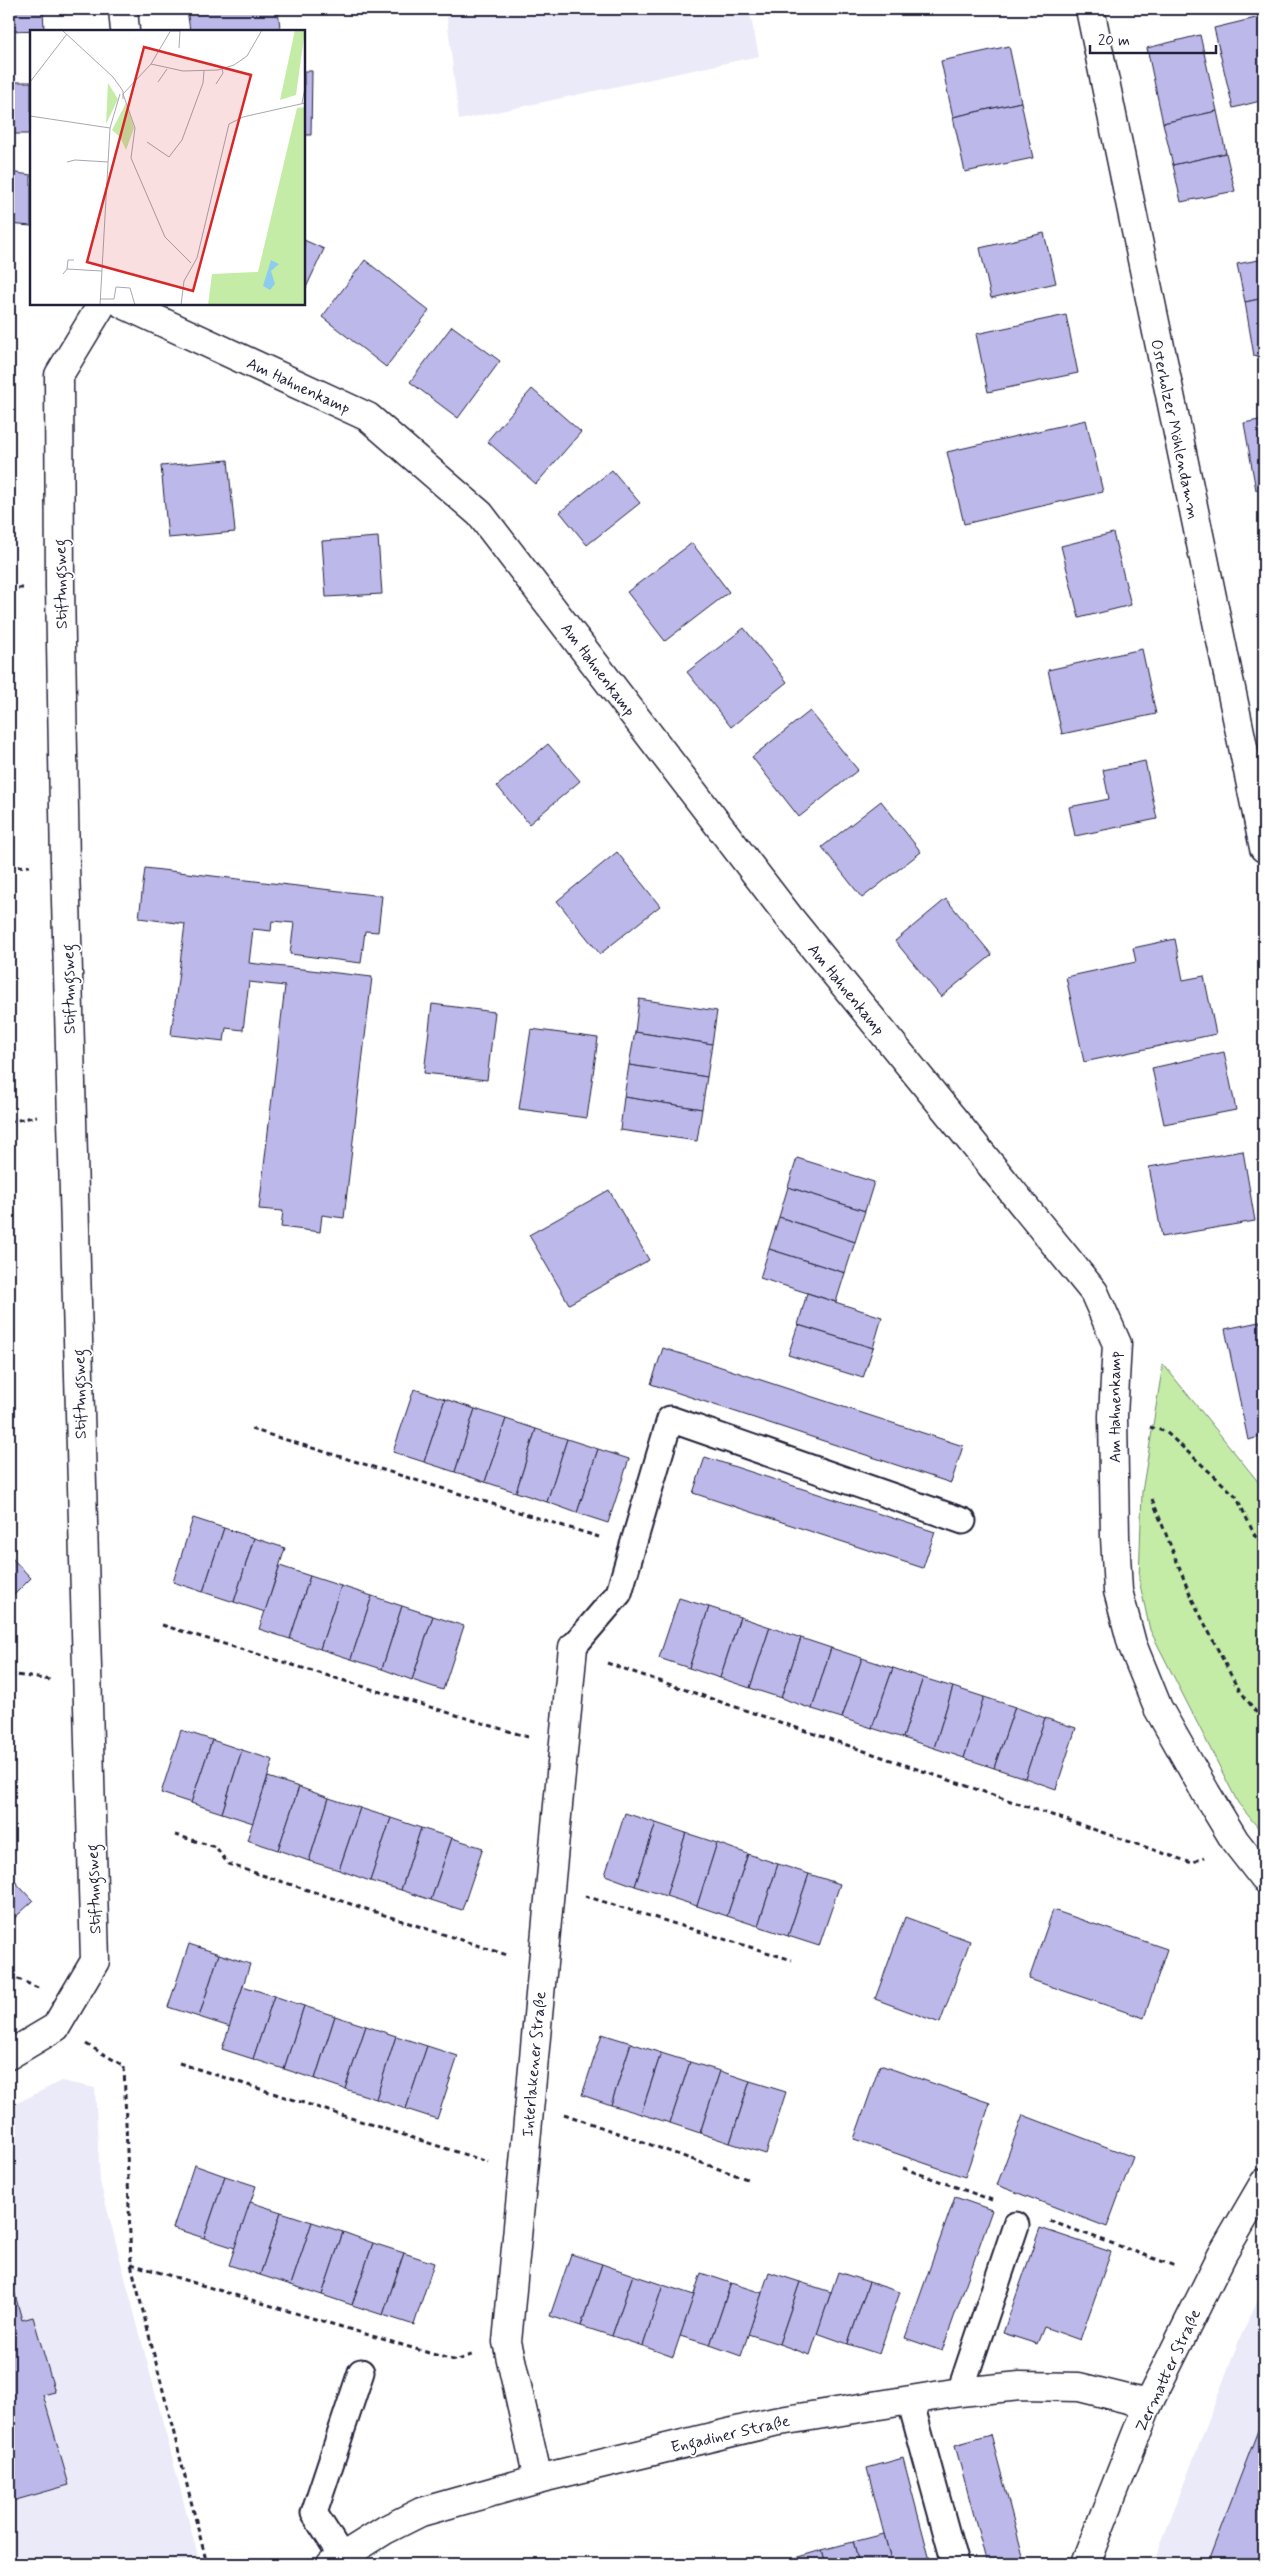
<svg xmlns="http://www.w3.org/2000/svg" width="1273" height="2573" font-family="Mynerve,sans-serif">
  <rect width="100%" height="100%" fill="#fff"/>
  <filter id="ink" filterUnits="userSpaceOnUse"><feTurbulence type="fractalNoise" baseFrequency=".02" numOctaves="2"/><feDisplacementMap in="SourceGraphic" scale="10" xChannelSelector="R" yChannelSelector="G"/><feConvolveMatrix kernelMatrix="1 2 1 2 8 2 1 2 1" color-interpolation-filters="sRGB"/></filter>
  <g filter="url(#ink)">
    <g fill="#ebeaf8">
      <path d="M446,9H749L759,56L459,120Z"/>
      <path d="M61,2081L95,2088L100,2182L200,2564H9V2107Z"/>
      <path d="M1264,2287V2564H1153L1240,2338Z"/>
    </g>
    <path fill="#c4eca7" stroke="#738771" d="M1163,1364L1264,1489V1835L1238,1803L1150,1630L1139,1580L1142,1492Z"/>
    <g fill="#bcb8e9" stroke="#22223b">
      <path d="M9,9H43L44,30L9,31Z"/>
      <path d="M187,9H278L280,28L250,31H190Z"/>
      <path d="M1264,16V100L1233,108L1214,28Z"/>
      <path d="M1200,35L1217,111L1163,123L1147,48Z"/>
      <path d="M1009,46L1021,102L953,117L941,61Z"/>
      <path d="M304,71H312L311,135H304Z"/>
      <rect x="9" y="82" width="22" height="52"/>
      <path d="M1021,102L1033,158L965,172L953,117Z"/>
      <path d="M1217,111L1226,153L1173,165L1163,123Z"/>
      <path d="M1226,153L1235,191L1181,202L1173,165Z"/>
      <path d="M9,172L31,175V226L9,224Z"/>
      <path d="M1044,233L1056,283L991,298L980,248Z"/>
      <path d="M304,240L324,249L304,292Z"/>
      <path d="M1264,259V298L1245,302L1237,264Z"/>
      <path d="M365,260L429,311L386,367L322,317Z"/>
      <path d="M1264,298V354L1254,356L1245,302Z"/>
      <path d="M1066,315L1078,373L988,392L976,334Z"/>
      <path d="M452,326L500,361L458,418L410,382Z"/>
      <path d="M532,389L581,432L536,484L487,441Z"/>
      <path d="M1264,419V489L1256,490L1244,423Z"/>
      <path d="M1086,420L1103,492L964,524L947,452Z"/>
      <path d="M228,460L235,532L168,538L161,466Z"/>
      <path d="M612,470L640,503L587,545L560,512Z"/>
      <path d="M1113,533L1131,605L1079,618L1061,546Z"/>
      <path d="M378,537L382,594L326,597L322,541Z"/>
      <path d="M692,543L729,592L665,641L627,592Z"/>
      <path d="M744,628L787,682L731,727L687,672Z"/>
      <path d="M1142,649L1156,714L1062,734L1048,670Z"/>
      <path d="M810,711L858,770L799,817L752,757Z"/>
      <path d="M548,744L580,781L529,824L497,786Z"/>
      <path d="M1145,761L1157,819L1075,836L1069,807L1109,799L1103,770Z"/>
      <path d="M881,801L921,852L862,898L822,847Z"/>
      <path d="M617,852L660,906L600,954L557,901Z"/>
      <path d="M145,868L382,896L378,932L365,931L361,963L290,954L294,923L272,921L271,931L253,929L249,963L372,977L344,1218L322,1215L320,1232L281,1227L283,1211L259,1209L285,986L249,982L243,1030L226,1028L224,1041L171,1035L185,924L139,918Z"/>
      <path d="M946,899L992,955L941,997L895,941Z"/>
      <path d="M1175,939L1183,980L1204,976L1216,1034L1084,1062L1066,977L1136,962L1133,948Z"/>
      <path d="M639,999L717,1011L712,1044L635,1032Z"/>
      <path d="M432,1004L495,1012L487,1080L424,1073Z"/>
      <path d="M531,1029L598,1038L587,1118L519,1109Z"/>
      <path d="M635,1032L712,1044L707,1077L629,1065Z"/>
      <path d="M1224,1052L1236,1110L1164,1124L1152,1068Z"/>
      <path d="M629,1065L707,1077L702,1109L624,1097Z"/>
      <path d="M624,1097L702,1109L697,1141L620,1130Z"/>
      <path d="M1243,1151L1255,1221L1162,1237L1149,1167Z"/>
      <path d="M797,1158L874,1182L865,1211L788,1187Z"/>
      <path d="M788,1187L865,1211L855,1242L779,1217Z"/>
      <path d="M609,1190L649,1260L569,1304L529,1235Z"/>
      <path d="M779,1217L855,1242L845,1273L769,1249Z"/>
      <path d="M769,1249L845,1273L836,1302L760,1278Z"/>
      <path d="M807,1293L882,1317L873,1348L798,1325Z"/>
      <path d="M1264,1321V1436L1248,1440L1225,1329Z"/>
      <path d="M798,1325L873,1348L863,1378L788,1355Z"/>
      <path d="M663,1348L963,1446L951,1483L651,1384Z"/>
      <path d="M414,1389L445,1399L424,1462L393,1452Z"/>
      <path d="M445,1399L475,1409L455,1472L424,1462Z"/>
      <path d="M475,1409L506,1419L485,1482L455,1472Z"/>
      <path d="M506,1419L536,1429L516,1492L485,1482Z"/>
      <path d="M536,1429L567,1439L547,1502L516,1492Z"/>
      <path d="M567,1439L598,1449L577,1513L547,1502Z"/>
      <path d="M598,1449L629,1459L608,1523L577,1513Z"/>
      <path d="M705,1457L935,1532L923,1568L693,1493Z"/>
      <path d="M193,1518L224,1528L203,1592L173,1582Z"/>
      <path d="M224,1528L254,1538L234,1602L203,1592Z"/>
      <path d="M254,1538L285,1548L265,1612L234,1602Z"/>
      <path d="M9,1555L31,1578L9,1600Z"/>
      <path d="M280,1566L310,1576L290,1639L259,1629Z"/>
      <path d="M310,1576L341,1586L320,1649L290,1639Z"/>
      <path d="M341,1586L372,1596L351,1659L320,1649Z"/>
      <path d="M372,1596L402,1606L382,1669L351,1659Z"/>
      <path d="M679,1598L709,1607L689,1668L659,1658Z"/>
      <path d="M402,1606L433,1616L412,1680L382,1669Z"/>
      <path d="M709,1607L740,1617L720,1678L689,1668Z"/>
      <path d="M433,1616L464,1626L443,1690L412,1680Z"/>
      <path d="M740,1617L770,1627L750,1688L720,1678Z"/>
      <path d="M770,1627L801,1638L781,1698L750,1688Z"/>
      <path d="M801,1638L831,1648L812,1709L781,1698Z"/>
      <path d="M831,1648L862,1658L842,1718L812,1709Z"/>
      <path d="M862,1658L893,1668L872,1728L842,1718Z"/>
      <path d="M893,1668L923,1678L903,1738L872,1728Z"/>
      <path d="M923,1678L953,1687L934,1748L903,1738Z"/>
      <path d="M953,1687L984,1697L964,1758L934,1748Z"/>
      <path d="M984,1697L1015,1707L994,1768L964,1758Z"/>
      <path d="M1015,1707L1045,1718L1025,1778L994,1768Z"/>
      <path d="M1045,1718L1076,1728L1056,1789L1025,1778Z"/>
      <path d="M181,1730L212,1740L191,1803L161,1793Z"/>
      <path d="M212,1740L242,1750L222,1813L191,1803Z"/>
      <path d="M242,1750L273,1760L253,1823L222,1813Z"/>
      <path d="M268,1777L299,1787L278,1850L247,1840Z"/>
      <path d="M299,1787L329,1798L309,1861L278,1850Z"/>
      <path d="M329,1798L360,1808L339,1870L309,1861Z"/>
      <path d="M360,1808L391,1818L370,1881L339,1870Z"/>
      <path d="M625,1813L656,1823L635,1886L605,1875Z"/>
      <path d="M391,1818L421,1828L401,1890L370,1881Z"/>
      <path d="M656,1823L686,1833L666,1896L635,1886Z"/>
      <path d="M421,1828L452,1838L431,1900L401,1890Z"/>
      <path d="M686,1833L717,1843L697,1906L666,1896Z"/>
      <path d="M452,1838L483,1848L462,1910L431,1900Z"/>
      <path d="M717,1843L748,1854L727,1916L697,1906Z"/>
      <path d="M748,1854L778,1864L758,1926L727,1916Z"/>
      <path d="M778,1864L809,1874L788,1936L758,1926Z"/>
      <path d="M809,1874L840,1884L819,1946L788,1936Z"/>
      <path d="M9,1875L33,1901L9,1923Z"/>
      <path d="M1053,1910L1167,1949L1144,2018L1029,1979Z"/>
      <path d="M905,1917L970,1941L940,2023L875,1999Z"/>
      <path d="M189,1944L219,1954L199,2017L168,2007Z"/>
      <path d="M219,1954L250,1964L230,2027L199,2017Z"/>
      <path d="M243,1986L274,1996L253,2059L222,2049Z"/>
      <path d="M274,1996L304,2006L284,2069L253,2059Z"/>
      <path d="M304,2006L335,2016L315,2079L284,2069Z"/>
      <path d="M335,2016L366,2026L345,2089L315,2079Z"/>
      <path d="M366,2026L396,2036L376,2099L345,2089Z"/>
      <path d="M602,2034L631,2043L611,2105L582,2095Z"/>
      <path d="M396,2036L427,2046L406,2109L376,2099Z"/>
      <path d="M631,2043L661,2053L641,2114L611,2105Z"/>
      <path d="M427,2046L458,2056L437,2119L406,2109Z"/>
      <path d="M661,2053L690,2062L670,2123L641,2114Z"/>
      <path d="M690,2062L720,2071L700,2133L670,2123Z"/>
      <path d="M880,2065L990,2103L965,2177L854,2139Z"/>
      <path d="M720,2071L750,2081L730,2143L700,2133Z"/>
      <path d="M750,2081L786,2092L766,2154L730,2143Z"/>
      <path d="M1023,2115L1133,2157L1107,2227L997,2185Z"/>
      <path d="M194,2165L225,2176L204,2238L173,2228Z"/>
      <path d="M225,2176L256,2186L235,2248L204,2238Z"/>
      <path d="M955,2197L992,2210L942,2351L905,2338Z"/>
      <path d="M250,2202L281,2212L260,2275L229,2265Z"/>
      <path d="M281,2212L312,2222L291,2285L260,2275Z"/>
      <path d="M312,2222L343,2232L322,2295L291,2285Z"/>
      <path d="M1040,2228L1111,2252L1080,2340L1044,2327L1037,2344L1003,2333Z"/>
      <path d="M343,2232L373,2243L352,2305L322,2295Z"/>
      <path d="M373,2243L404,2253L383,2315L352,2305Z"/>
      <path d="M404,2253L434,2263L414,2325L383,2315Z"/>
      <path d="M571,2254L602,2264L581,2326L550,2316Z"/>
      <path d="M602,2264L633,2275L612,2336L581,2326Z"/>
      <path d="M769,2272L800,2282L779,2344L748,2334Z"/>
      <path d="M838,2272L869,2282L848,2344L817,2333Z"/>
      <path d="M9,2273L22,2320L33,2317L55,2392L43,2395L69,2485L9,2502Z"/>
      <path d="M701,2273L731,2283L710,2345L680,2336Z"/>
      <path d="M633,2275L663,2285L643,2346L612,2336Z"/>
      <path d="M800,2282L831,2292L810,2355L779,2344Z"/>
      <path d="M869,2282L900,2292L879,2354L848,2344Z"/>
      <path d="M731,2283L762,2293L741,2356L710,2345Z"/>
      <path d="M663,2285L694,2295L673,2357L643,2346Z"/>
      <path d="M1264,2413V2564H1207L1257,2433Z"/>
      <path d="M991,2435L1024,2560L1008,2564H987L955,2445Z"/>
      <path d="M903,2458L931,2564H892L884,2534L867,2468Z"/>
      <path d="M884,2534L892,2564H859L853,2542Z"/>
      <path d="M853,2542L859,2564H826L822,2550Z"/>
      <path d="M822,2550L826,2564H793L791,2559Z"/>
    </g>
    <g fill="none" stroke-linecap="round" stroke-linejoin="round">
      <g stroke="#22223b" stroke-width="29">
        <g id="service">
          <path d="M573,1647L619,1593L670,1419L963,1521"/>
          <path d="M960,2392L1016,2225"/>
          <path d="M910,2400L955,2564"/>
          <path d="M342,2557L314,2513L361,2372"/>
        </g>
      </g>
      <g stroke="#22223b" stroke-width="31">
        <g id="minor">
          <path d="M123,9L125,31"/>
          <path d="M123,304L368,417L480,514L789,917L1094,1292L1117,1344L1113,1416L1115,1537L1118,1591L1132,1644L1158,1708L1206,1793L1235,1841L1264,1878"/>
          <path d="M9,2055L56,2027L95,1961L65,864L60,587L59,375L102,304"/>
          <path d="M538,2479L507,2342L573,1647"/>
          <path d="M331,2564L385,2530L421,2512L538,2479L774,2422L960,2392L1020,2386L1079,2387L1148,2404"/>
          <path d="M1085,2564L1148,2404L1222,2255L1264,2183"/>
        </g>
      </g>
      <g stroke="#22223b" stroke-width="31">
        <path id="secondary" d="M1090,9L1264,848"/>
      </g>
      <g stroke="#22223b" stroke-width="3" stroke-dasharray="5 4" stroke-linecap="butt">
        <path d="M9,588H24"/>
        <path d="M9,867L30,866"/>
        <path d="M9,1122L37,1116"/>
        <path d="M1150,1427L1166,1432L1236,1496L1255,1536L1264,1543"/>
        <path d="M251,1429L599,1537"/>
        <path d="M1152,1499L1191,1597L1236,1685L1264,1723"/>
        <path d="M162,1625L528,1737"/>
        <path d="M607,1663L1192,1863L1204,1857"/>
        <path d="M9,1674L52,1680"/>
        <path d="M175,1835L216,1847L228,1864L507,1955"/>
        <path d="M585,1896L792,1960"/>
        <path d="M9,1975L38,1988"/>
        <path d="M86,2044L124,2066L131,2264L207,2564"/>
        <path d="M179,2063L488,2162"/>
        <path d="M564,2114L747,2179"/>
        <path d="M903,2168L992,2200"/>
        <path d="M1050,2221L1175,2266"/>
        <path d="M131,2264L456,2361L474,2354"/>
      </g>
      <use href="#service" stroke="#fff" stroke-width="25"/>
      <use href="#minor" stroke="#fff" stroke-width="28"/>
      <use href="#secondary" stroke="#fff" stroke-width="28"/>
    </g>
  </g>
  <g text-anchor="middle" stroke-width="4" stroke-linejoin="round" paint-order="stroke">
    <g font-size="16" fill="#22223b" stroke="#fff">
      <text transform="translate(299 385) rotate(25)" y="6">Am Hahnenkamp</text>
      <text transform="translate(1176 429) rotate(78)" y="6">Osterholzer Möhlendamm</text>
      <text transform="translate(60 584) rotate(-91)" y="6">Stiftungsweg</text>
      <text transform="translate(599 669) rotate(53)" y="6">Am Hahnenkamp</text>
      <text transform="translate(68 989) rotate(-91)" y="6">Stiftungsweg</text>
      <text transform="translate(847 989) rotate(51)" y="6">Am Hahnenkamp</text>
      <text transform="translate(79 1394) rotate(-91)" y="6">Stiftungsweg</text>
      <text transform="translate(1114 1407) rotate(-90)" y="6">Am Hahnenkamp</text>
      <text transform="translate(93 1889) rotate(-92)" y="6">Stiftungsweg</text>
      <text transform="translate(533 2064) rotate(-85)" y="6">Interlakener Straße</text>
      <text transform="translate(1167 2370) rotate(-65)" y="6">Zermatter Straße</text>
      <text transform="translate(730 2433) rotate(-13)" y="6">Engadiner Straße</text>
    </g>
  </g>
  <g transform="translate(30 30)">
    <rect width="275" height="275" fill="#fff"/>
    <path d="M265,0H275L266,65L250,70ZM78,53L88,69L76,94ZM96,73L104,98L96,120L90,107L82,100ZM275,77V275H178L182,244L228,242L267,78Z" fill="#c4eca7"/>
    <path d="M241,230L249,234L241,241L245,254L240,260L233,256Z" fill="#8ccdee"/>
    <path fill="none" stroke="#a7a7b1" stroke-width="1" d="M32,0L83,47L93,61V69M141,0L121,34L93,64L105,98L101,128L135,207L161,233M141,1H150L149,18M121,34L153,41L188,40L204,35L217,26L232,0M0,52L37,4M128,52L137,39M186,54L193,43L192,39M272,73L275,58M0,86L80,98M117,112L139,127L152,110L173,53L174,41M37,132L45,130L78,132M37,239L38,230H44M33,244L37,239L72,241M70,269H84L86,257L100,258L105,275M70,275L80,98L90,64M151,275L154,251L167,228L199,94L213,87L275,73"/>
    <path fill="#d62828" fill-opacity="0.15" stroke="#d62828" stroke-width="2.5" d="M114,17L221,45L163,261L57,232Z"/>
    <rect width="275" height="275" fill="none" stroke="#22223b" stroke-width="2.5"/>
  </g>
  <rect width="1273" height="2573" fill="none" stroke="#fff" stroke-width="30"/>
  <rect x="15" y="15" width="1243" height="2543" fill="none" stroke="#22223b" stroke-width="2" filter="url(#ink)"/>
  <path d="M1090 45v8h126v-8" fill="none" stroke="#22223b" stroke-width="2.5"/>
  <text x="1098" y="45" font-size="15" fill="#22223b" stroke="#ffffff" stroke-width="4" paint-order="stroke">20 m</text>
</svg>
